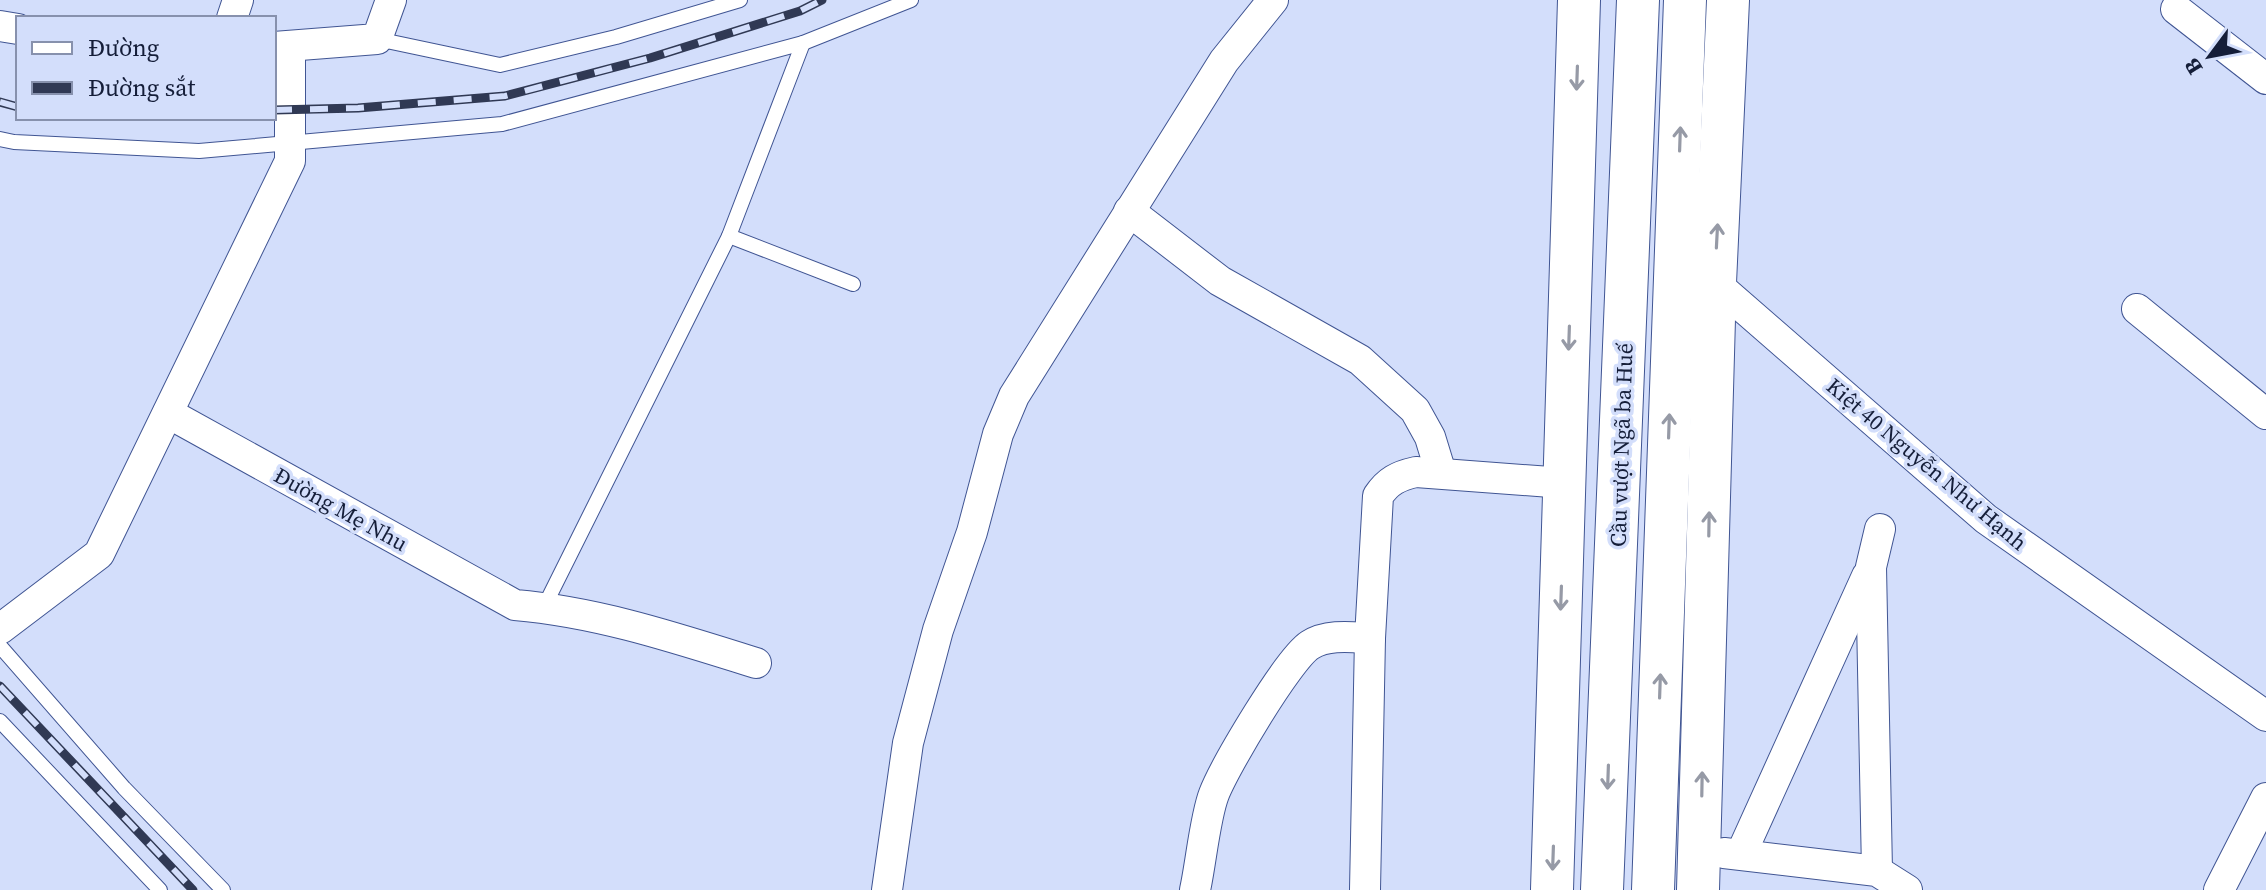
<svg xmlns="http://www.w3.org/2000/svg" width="2266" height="890" font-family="'Source Serif 4',serif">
  <rect width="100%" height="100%" fill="#d3defb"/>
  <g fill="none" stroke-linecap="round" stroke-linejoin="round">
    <g stroke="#405593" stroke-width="16">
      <g id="lane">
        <path d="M377,39L500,65L616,37L740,0"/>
        <path d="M0,139L14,142L199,151L502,124L803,43L911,0"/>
        <path d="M729,236L853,284"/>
        <path d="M544,607L729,236L803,43"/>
        <path d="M0,646L124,788L223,890"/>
        <path d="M0,721L160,890"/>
      </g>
    </g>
    <g stroke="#405593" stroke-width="32">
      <g id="street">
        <path d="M2176,9L2266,79"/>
        <path d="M232,18L238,0"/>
        <path d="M0,26L18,29"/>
        <path d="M274,47L377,39L391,0"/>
        <path d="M1129,211L1220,281L1360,360L1415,410L1430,437L1441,473"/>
        <path d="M1715,283L1986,519L2266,716"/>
        <path d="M2137,309L2266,414"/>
        <path d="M168,413L515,605C598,612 676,638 756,663"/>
        <path d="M0,629L99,554L290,161V46"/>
        <path d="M1724,853L1877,871L1907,890"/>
        <path d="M1741,854L1867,576"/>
        <path d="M1877,871L1871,567L1880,529"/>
        <path d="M887,890L908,743L938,630L972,532L998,434L1014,396L1224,61L1273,0"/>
        <path d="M1195,890C1201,863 1205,817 1214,794C1225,766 1288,659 1310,645C1327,634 1351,637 1370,638"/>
        <path d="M1365,890L1370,638L1378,496C1388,481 1398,476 1416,472L1564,483"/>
        <path d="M2219,890L2266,798"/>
      </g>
    </g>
    <g stroke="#405593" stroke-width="44">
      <g id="secondary">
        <path d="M1552,890L1579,0"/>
        <path d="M1602,890L1638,0"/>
        <path d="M1653,890L1685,0"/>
        <path d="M1698,890L1715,283L1728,0"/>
      </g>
    </g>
    <use href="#lane" stroke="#fff" stroke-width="14"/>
    <use href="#street" stroke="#fff" stroke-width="30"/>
    <use href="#secondary" stroke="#fff" stroke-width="42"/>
    <g stroke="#303954" stroke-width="9">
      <g id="rail">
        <path d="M0,102L18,107"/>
        <path d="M274,110L358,108L505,96L650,58L800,11L822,0"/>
        <path d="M0,686L193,890"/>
      </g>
    </g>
    <use href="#rail" stroke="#d3defb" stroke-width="6" stroke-dasharray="18" stroke-linecap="butt"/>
  </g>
  <defs><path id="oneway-shaft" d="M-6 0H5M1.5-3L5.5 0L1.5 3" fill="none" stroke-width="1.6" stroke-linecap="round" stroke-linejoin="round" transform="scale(2)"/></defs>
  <g stroke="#969aa6">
    <use href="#oneway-shaft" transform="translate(1577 78) rotate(92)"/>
    <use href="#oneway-shaft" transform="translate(1680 139) rotate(-88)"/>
    <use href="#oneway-shaft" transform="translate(1717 236) rotate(-87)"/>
    <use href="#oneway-shaft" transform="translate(1569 338) rotate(92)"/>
    <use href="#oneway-shaft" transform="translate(1669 426) rotate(-88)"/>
    <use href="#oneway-shaft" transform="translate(1709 524) rotate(-89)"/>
    <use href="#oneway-shaft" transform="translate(1561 598) rotate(92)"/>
    <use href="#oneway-shaft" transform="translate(1660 686) rotate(-88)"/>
    <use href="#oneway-shaft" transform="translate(1608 777) rotate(92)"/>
    <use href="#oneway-shaft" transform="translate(1702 784) rotate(-89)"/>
    <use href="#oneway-shaft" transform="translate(1553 858) rotate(92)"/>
  </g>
  <g text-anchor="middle" stroke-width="7" stroke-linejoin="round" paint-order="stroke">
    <g font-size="22" fill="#151e39" stroke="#d3defb">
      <text transform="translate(1621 445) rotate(-88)" y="8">Cầu vượt Ngã ba Huế</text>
      <text transform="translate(1927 464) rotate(40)" y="8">Kiệt 40 Nguyễn Như Hạnh</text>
      <text transform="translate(341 509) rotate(29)" y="8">Đường Mẹ Nhu</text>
    </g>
  </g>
  <rect x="16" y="16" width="260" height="104" fill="#d3defb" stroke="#8791ad" stroke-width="2"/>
  <rect x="32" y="42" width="40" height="12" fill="#ffffff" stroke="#8791ad" stroke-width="2"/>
  <text x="88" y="56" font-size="24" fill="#151e39">Đường</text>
  <rect x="32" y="82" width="40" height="12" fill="#303954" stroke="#8791ad" stroke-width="2"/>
  <text x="88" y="96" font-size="24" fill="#151e39">Đường sắt</text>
  <g transform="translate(2210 56) rotate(238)" stroke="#d3defb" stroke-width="6" paint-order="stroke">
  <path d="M0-6L14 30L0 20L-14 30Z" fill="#151e39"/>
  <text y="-12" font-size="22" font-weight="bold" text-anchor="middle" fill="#151e39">B</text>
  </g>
</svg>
